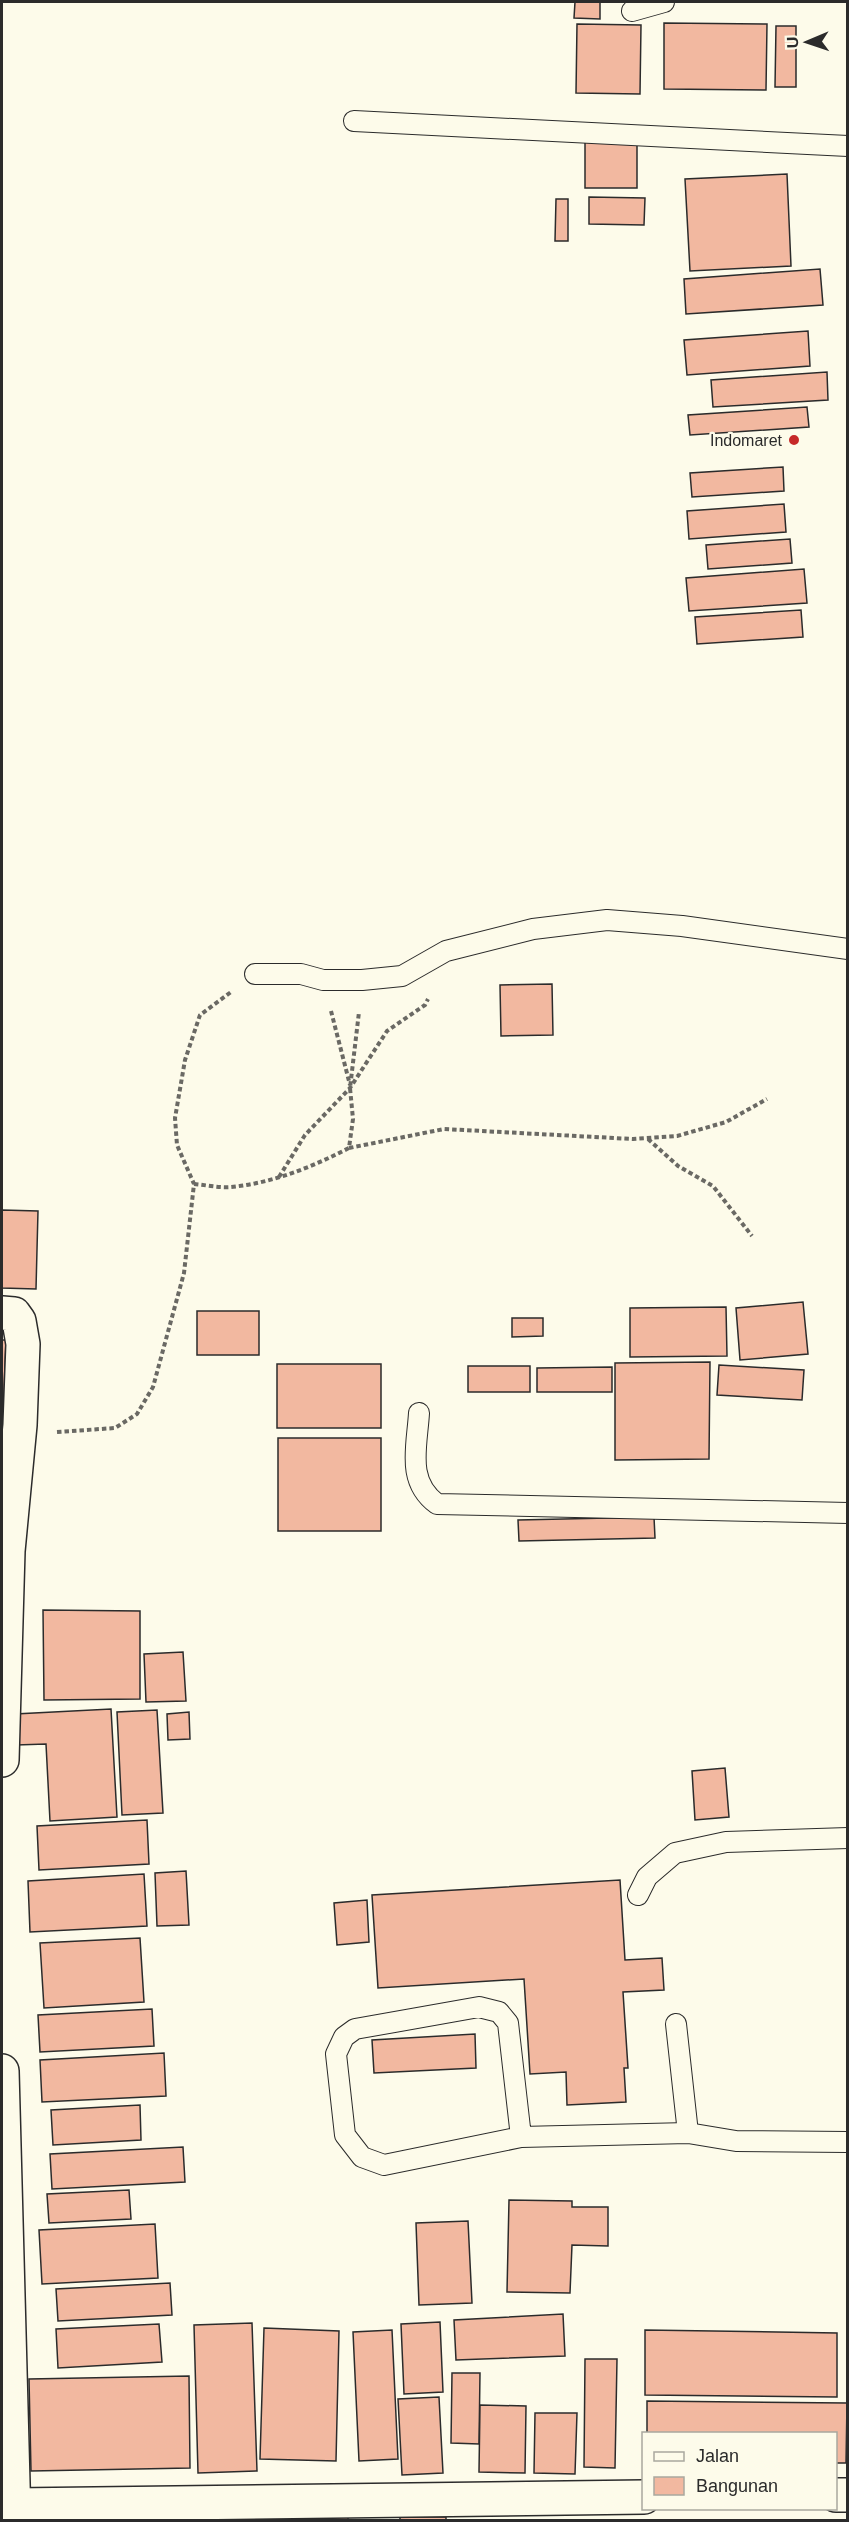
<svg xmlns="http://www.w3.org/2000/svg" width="849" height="2522" font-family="Helvetica,sans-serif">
  <rect width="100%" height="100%" fill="#fdfbea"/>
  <g fill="#f2b8a0" stroke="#2b2b2b" stroke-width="1.5">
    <path d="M575,2H600V19L574,18Z"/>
    <path d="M664,23L767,24L766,90L664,89Z"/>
    <path d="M577,24L641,25L640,94L576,93Z"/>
    <path d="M776,26H796V87H775Z"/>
    <path d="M585,142L637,143V188H585Z"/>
    <path d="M787,174L791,266L690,271L685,179Z"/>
    <path d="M589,197L645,198L644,225L589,224Z"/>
    <path d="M556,199H568V241H555Z"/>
    <path d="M820,269L823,305L686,314L684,279Z"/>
    <path d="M808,331L810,366L687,375L684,340Z"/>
    <path d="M827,372L828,400L713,407L711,380Z"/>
    <path d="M807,407L809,427L690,435L688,415Z"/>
    <path d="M783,467L784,491L692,497L690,473Z"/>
    <path d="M784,504L786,532L689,539L687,511Z"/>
    <path d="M790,539L792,563L708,569L706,545Z"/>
    <path d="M804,569L807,603L689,611L686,578Z"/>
    <path d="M801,610L803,637L697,644L695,617Z"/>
    <path d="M552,984L553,1035L501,1036L500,985Z"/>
    <path d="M2,1210L38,1211L36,1289L2,1288Z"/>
    <path d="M803,1302L808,1354L740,1360L736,1308Z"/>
    <path d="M726,1307L727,1356L630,1357V1308Z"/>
    <rect x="197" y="1311" width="62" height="44"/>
    <path d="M512,1318H543V1336L512,1337Z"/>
    <path d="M2,1340H6L2,1440Z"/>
    <path d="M710,1362L709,1459L615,1460V1363Z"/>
    <rect x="277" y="1364" width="104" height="64"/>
    <path d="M719,1365L804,1370L802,1400L717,1395Z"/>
    <rect x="468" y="1366" width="62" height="26"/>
    <path d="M612,1367V1392H537V1368Z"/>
    <rect x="278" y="1438" width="103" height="93"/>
    <path d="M654,1517L655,1538L519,1541L518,1520Z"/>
    <path d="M43,1610L140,1611V1699L44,1700Z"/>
    <path d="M183,1652L186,1701L146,1702L144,1654Z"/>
    <path d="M111,1709L117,1817L50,1821L46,1744L16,1745L15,1714Z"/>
    <path d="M157,1710L163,1813L122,1815L117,1712Z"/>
    <path d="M189,1712L190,1739L168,1740L167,1714Z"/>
    <path d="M725,1768L729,1817L695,1820L692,1771Z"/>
    <path d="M147,1820L149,1864L39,1870L37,1826Z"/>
    <path d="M186,1871L189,1925L157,1926L155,1873Z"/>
    <path d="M144,1874L147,1926L30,1932L28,1881Z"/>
    <path d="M620,1880L625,1960L662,1958L664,1990L623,1992L628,2068H624L626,2102L567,2105L566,2072L530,2074L524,1979L378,1988L372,1895Z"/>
    <path d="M367,1900L369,1942L337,1945L334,1903Z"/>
    <path d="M140,1938L144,2002L44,2008L40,1943Z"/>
    <path d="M152,2009L154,2046L40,2052L38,2015Z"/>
    <path d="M475,2034L476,2068L374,2073L372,2040Z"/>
    <path d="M164,2053L166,2096L42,2102L40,2060Z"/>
    <path d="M140,2105L141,2140L53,2145L51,2110Z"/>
    <path d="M183,2147L185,2182L52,2189L50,2154Z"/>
    <path d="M129,2190L131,2219L49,2223L47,2194Z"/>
    <path d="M509,2200L572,2201V2207H608V2246L572,2245L570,2293L507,2292Z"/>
    <path d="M468,2221L472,2303L419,2305L416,2223Z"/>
    <path d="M155,2224L158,2278L42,2284L39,2230Z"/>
    <path d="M170,2283L172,2315L58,2321L56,2289Z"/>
    <path d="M563,2314L565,2356L456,2360L454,2320Z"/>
    <path d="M440,2322L443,2392L404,2394L401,2324Z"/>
    <path d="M252,2323L257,2471L198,2473L194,2325Z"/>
    <path d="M159,2324L162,2362L58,2368L56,2329Z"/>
    <path d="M264,2328L339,2331L336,2461L260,2459Z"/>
    <path d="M392,2330L398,2459L359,2461L353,2332Z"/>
    <path d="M645,2330L837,2333V2397L645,2395Z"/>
    <path d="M585,2359H617L615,2468L584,2467Z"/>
    <path d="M452,2373H480L479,2444L451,2443Z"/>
    <path d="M189,2376L190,2468L31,2471L29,2379Z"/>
    <path d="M439,2397L443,2473L402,2475L398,2399Z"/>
    <path d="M647,2401L847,2403L846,2463H836V2434H647Z"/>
    <path d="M480,2405L526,2406L525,2473L479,2472Z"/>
    <path d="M535,2413H577L575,2474L534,2473Z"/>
    <path d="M348,2512V2520H180V2516Z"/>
    <rect x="400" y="2517" width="46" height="3"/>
  </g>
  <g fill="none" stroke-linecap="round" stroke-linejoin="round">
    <g stroke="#2b2b2b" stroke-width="22">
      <g id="service">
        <path d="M632,11L664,2"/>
        <path d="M354,121L848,146"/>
        <path d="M255,974H301L323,980H362L402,976L446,951L533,929L607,920L682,926L848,949"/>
        <path d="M419,1413C417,1447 406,1481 437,1504L848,1513"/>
        <path d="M638,1895L647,1877L675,1853L726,1842L848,1838"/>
        <path d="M676,2024L688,2133"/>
        <path d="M521,2137L508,2023L499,2012L479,2007L355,2029L344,2037L336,2054L345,2135L362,2157L384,2165L521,2137L688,2133L736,2141L848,2142"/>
      </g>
    </g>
    <g stroke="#2b2b2b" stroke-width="36">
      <g id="minor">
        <path d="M2,1313L14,1314L19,1321L23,1344L20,1425L8,1551L2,1760"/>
        <path d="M2,2071L14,2520"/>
        <path d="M836,2495H848"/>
        <path d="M14,2505L644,2497"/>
      </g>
    </g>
    <g stroke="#6a6964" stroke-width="4" stroke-dasharray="4.5 3" stroke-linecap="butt">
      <path d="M331,1011L350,1085"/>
      <path d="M648,1139L678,1166L713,1186L752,1236"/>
      <path d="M349,1148L444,1129L633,1139L677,1136L726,1122L767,1099"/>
      <path d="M279,1177L305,1135L350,1088L387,1031L425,1005L428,999"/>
      <path d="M194,1184C206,1185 219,1188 231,1187C273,1183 312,1167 349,1148L353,1119L350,1088L359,1012"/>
      <path d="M57,1432L115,1428L137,1414L153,1387L184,1273L194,1184L177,1145L175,1118L185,1060L200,1015L231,992"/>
    </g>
    <use href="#service" stroke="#fdfbea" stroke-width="20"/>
    <use href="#minor" stroke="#fdfbea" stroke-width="33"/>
  </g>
  <circle fill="#c62828" stroke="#fdfbea" stroke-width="2" cx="794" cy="440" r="6"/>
  <g text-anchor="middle" stroke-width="4.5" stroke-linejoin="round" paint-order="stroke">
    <g font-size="16" fill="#2b2b2b" stroke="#fdfbea" text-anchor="end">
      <text x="782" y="446">Indomaret</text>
    </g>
  </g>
  <rect width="849" height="2522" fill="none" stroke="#2b2b2b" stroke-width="6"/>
  <rect x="642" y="2432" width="195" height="78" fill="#fdfbea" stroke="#a9a89e" stroke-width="1.5"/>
  <rect x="654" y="2452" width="30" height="9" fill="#fdfbea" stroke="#a9a89e" stroke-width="1.5"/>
  <text x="696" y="2462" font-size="18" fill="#2b2b2b">Jalan</text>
  <rect x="654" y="2477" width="30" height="18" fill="#f2b8a0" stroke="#a9a89e" stroke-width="1.5"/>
  <text x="696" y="2492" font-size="18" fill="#2b2b2b">Bangunan</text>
  <g transform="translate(807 42) rotate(268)" stroke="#fdfbea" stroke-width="4.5" paint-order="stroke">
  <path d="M0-4.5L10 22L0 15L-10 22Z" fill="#2b2b2b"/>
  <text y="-9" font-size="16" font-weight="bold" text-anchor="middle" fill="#2b2b2b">U</text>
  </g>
</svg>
